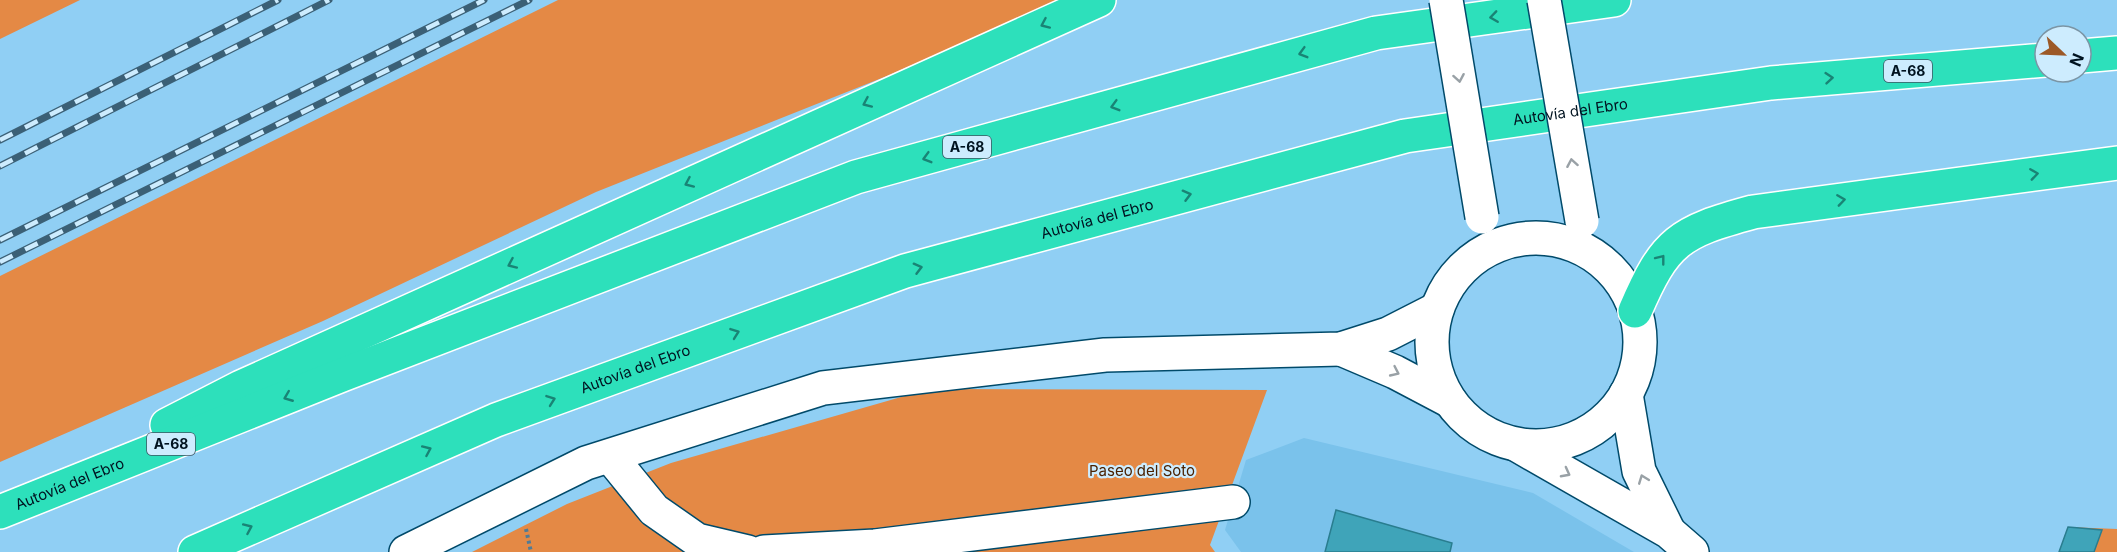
<svg xmlns="http://www.w3.org/2000/svg" width="2117" height="552" font-family="Inter,sans-serif">
  <rect width="100%" height="100%" fill="#90cff4"/>
  <path fill="#7ac2eb" d="M1304,438L1533,493L1634,552H1241L1225,530L1246,460Z"/>
  <g fill="#e48945">
    <path d="M0,0H80L0,39Z"/>
    <path d="M558,0H1061L887,76L596,192L323,321L0,462V276Z"/>
    <path d="M929,389L1267,390L1210,545L1215,552H472L567,504L671,463Z"/>
    <path d="M2068,527L2117,529V552H2059Z"/>
  </g>
  <g fill="#3fa4b9" stroke="#297d8f" stroke-width="1.5">
    <path d="M1336,510L1452,543L1450,552H1325Z"/>
    <path d="M2068,527L2102,530L2094,552H2059Z"/>
  </g>
  <g fill="none" stroke-linecap="round" stroke-linejoin="round">
    <g stroke="#004a6a" stroke-width="36">
      <g id="minor">
        <circle cx="1536" cy="342" r="104"/>
        <path d="M1341,349L1395,372L1450,401"/>
        <path d="M1626,394L1639,471L1668,530"/>
        <path d="M1517,445L1669,532L1692,552"/>
        <path d="M610,456L654,510L697,540L748,552"/>
        <path d="M406,552L586,463L823,388L1105,355L1341,349L1388,334L1437,309"/>
        <path d="M764,552L875,546L1233,502"/>
      </g>
    </g>
    <g stroke="#fff" stroke-width="36">
      <g id="highway">
        <path d="M2081,56L2117,53"/>
        <path d="M1635,311C1665,241 1679,232 1753,212L2117,163"/>
        <path d="M167,425L241,387L1099,0"/>
        <path id="s1" d="M0,512L342,375L856,177L1376,33L1614,0"/>
        <path id="s2" d="M195,552L496,420L905,271L1405,136L1771,83L2045,60"/>
      </g>
    </g>
    <path stroke="#507b96" stroke-width="4" stroke-dasharray="3 3" stroke-linecap="butt" d="M526,529L531,552"/>
    <use href="#minor" stroke="#fff" stroke-width="33"/>
    <use href="#highway" stroke="#2de0bb" stroke-width="33"/>
    <g stroke="#3b6076" stroke-width="7">
      <g id="rail">
        <path d="M0,140L278,0"/>
        <path d="M0,166L329,0"/>
        <path d="M0,240L484,0"/>
        <path d="M0,262L529,0"/>
      </g>
    </g>
    <use href="#rail" stroke="#cdecfe" stroke-width="4.5" stroke-dasharray="14" stroke-linecap="butt"/>
    <g stroke="#004a6a" stroke-width="36" stroke-linecap="butt">
      <g id="minor-bridge">
        <path d="M1446,0L1482,217"/>
        <path d="M1544,0L1582,221"/>
      </g>
    </g>
    <use href="#minor-bridge" stroke="#fff" stroke-width="33"/>
  </g>
  <defs><path id="oneway-chevron" d="M-2-3.5L2.5 0L-2 3.5" fill="none" stroke-width="1.6" stroke-linecap="round" stroke-linejoin="round" transform="scale(1.5)"/></defs>
  <g stroke="#198475">
    <use href="#oneway-chevron" transform="translate(1494 17) rotate(172)"/>
    <use href="#oneway-chevron" transform="translate(1045 24) rotate(156)"/>
    <use href="#oneway-chevron" transform="translate(1303 53) rotate(164)"/>
    <use href="#oneway-chevron" transform="translate(1829 78) rotate(-5)"/>
    <use href="#oneway-chevron" transform="translate(867 103) rotate(156)"/>
    <use href="#oneway-chevron" transform="translate(1115 106) rotate(164)"/>
    <use href="#oneway-chevron" transform="translate(927 158) rotate(164)"/>
    <use href="#oneway-chevron" transform="translate(2034 174) rotate(-8)"/>
    <use href="#oneway-chevron" transform="translate(689 183) rotate(156)"/>
    <use href="#oneway-chevron" transform="translate(1187 195) rotate(-15)"/>
    <use href="#oneway-chevron" transform="translate(1841 200) rotate(-8)"/>
    <use href="#oneway-chevron" transform="translate(1661 259) rotate(-52)"/>
    <use href="#oneway-chevron" transform="translate(512 264) rotate(156)"/>
    <use href="#oneway-chevron" transform="translate(918 268) rotate(-15)"/>
    <use href="#oneway-chevron" transform="translate(735 333) rotate(-20)"/>
    <use href="#oneway-chevron" transform="translate(288 397) rotate(158)"/>
    <use href="#oneway-chevron" transform="translate(551 400) rotate(-20)"/>
    <use href="#oneway-chevron" transform="translate(427 450) rotate(-24)"/>
    <use href="#oneway-chevron" transform="translate(248 528) rotate(-24)"/>
  </g>
  <g stroke="#99a1a6">
    <use href="#oneway-chevron" transform="translate(1459 78) rotate(80)"/>
    <use href="#oneway-chevron" transform="translate(1572 163) rotate(-100)"/>
    <use href="#oneway-chevron" transform="translate(1395 372) rotate(25)"/>
    <use href="#oneway-chevron" transform="translate(1566 473) rotate(28)"/>
    <use href="#oneway-chevron" transform="translate(1643 479) rotate(-111)"/>
  </g>
  <g text-anchor="middle" stroke-width="4.5" stroke-linejoin="round" paint-order="stroke">
    <g fill="#cdecfe" stroke="#3e5463" stroke-width="1.5">
      <rect x="1884" y="60" width="48" height="22" rx="4.5"/>
      <rect x="943" y="136" width="48" height="22" rx="4.5"/>
      <rect x="147" y="433" width="48" height="22" rx="4.5"/>
    </g>
    <g font-size="14" font-weight="bold" fill="#001320">
      <text x="1908" y="76">A-68</text>
      <text x="967" y="152">A-68</text>
      <text x="171" y="449">A-68</text>
    </g>
    <g font-size="15" fill="#001320" stroke="#cdecfe">
      <text dy="5" stroke="none"><textPath href="#s2" startOffset="1449">Autovía del Ebro</textPath></text>
      <text dy="5" stroke="none"><textPath href="#s2" startOffset="963">Autovía del Ebro</textPath></text>
      <text dy="5" stroke="none"><textPath href="#s2" startOffset="477">Autovía del Ebro</textPath></text>
      <text dy="5" stroke="none"><textPath href="#s1" startOffset="75">Autovía del Ebro</textPath></text>
    </g>
    <g font-size="15" fill="#4a2100" stroke="#cdecfe">
      <text x="1142" y="476">Paseo del Soto</text>
    </g>
  </g>
  <g transform="translate(2063 54) rotate(113)"><circle r="28" fill="#cdecfe" stroke="#7b95a5" stroke-width="1.5"/>
  <path d="M0-4.5L10 22L0 15L-10 22Z" fill="#9c5927"/>
  <text y="-9" font-size="16" font-weight="bold" text-anchor="middle" fill="#001320">N</text>
  </g>
</svg>
